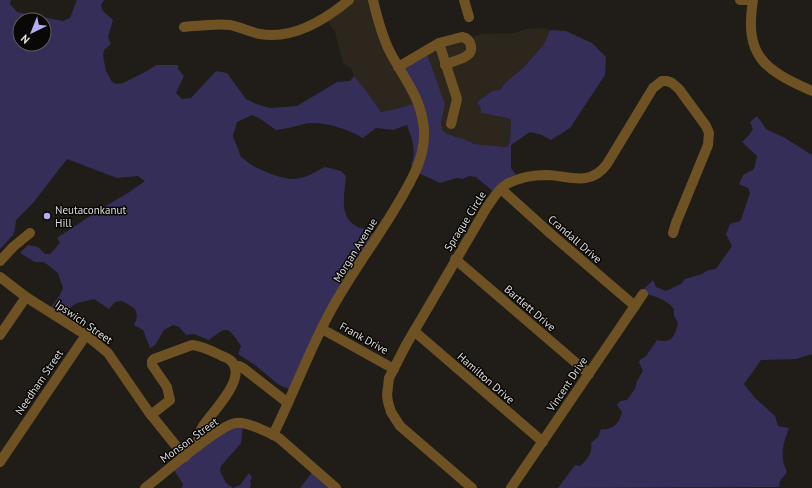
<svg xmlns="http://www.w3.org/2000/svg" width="812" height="488" font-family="'PT Sans',sans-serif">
  <rect width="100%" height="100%" fill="#201d18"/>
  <g fill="#2c261c">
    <path d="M349,0H373L416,103L400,108L381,112L367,92L354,76L351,68L343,63L335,32L325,17Z"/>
    <path d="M540,28L550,30L544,44L525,66L505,83L500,91H492L477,102L481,109V113L507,118L511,120L510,143L507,147L474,144L470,141L449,135L441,130V123L445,104L426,51L481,34L514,33L527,29Z"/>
  </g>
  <g fill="#352e59" fill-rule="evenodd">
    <path d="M0,0H11L10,4L17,12L63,21L70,18L77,0H104L101,5L103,11L113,20L108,37L111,44L104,50L103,56L106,71L112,82L116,84L123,83L147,71L156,65H178V69L184,76L176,93L182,99L191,98L216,71L227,73L246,99L256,104L270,108L297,106L337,82L350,81L354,76L367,92L381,112L400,108L416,103L399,70L426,51L445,104L441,123L442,130C453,139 465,137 474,144L507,147L510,142L511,120L507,118L481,113V109L477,102L492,91L500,90L505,83L525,66L544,44L550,30L566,31L592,43L606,57L605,75L570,128L551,140L542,135L530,132L511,145V168L519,179L496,194L476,177L469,176L463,179L457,178L440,183L416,172L414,168L411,165C417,151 412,139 407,125L393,130L376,128L363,138C347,129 328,122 309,123C298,125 287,129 276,130L259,118L252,115L237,122L233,136L241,157L244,159L245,160C255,169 283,180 296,179C308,177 315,172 325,167L341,171L346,176C345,193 338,216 356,226C359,228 363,228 366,229C369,230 373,234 376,236L292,390L279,385L255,365L238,354L241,346C228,327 228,325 209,340L194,334L186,335L179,327L173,325L164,330L155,345L150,348L143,330L134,325C141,310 134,307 121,301L115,302L109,309L94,299C75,304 73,301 62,320L48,311L60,295L63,288L58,273L44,262H35L20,253L28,245L38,247L45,254H50L60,243L57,238L104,207L128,193L145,181L138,176L117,178L67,159L33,203L16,220L15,229L13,235L0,249ZM20,20H44V44H20Z"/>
    <path d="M757,116L766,129L785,138L812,155V354L796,359L761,360L744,384L755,398L775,416L778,426L789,428C783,444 779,456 787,472L780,481L779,487L558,488L575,465L580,466C587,460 593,453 591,443L598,437L601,429C612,431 620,423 622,412L617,405L620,401L627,400L635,389L637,381L643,371L639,362L640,360L646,356L657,340C672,344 675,336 678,323L674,316V309C667,300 654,295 643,294V290L653,280L656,287L666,291L681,284L685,279L702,274L708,270L716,269L732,246L726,234L730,224L740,221L742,217L750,193L748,188L739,184L743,175L754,169L757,156L742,142L749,135L753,129L750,122Z"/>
    <path d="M243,425L241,443L221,466L220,471L226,483L233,488L240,485L249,473L252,478L250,481L251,485L250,488H182L183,484L172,467L213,434Z"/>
    <path d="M314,470L335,488H300Z"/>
  </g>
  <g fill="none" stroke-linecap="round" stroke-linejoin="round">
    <g stroke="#6e5223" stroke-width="10">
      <path d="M464,0L469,17"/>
      <path d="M740,0H752"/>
      <path d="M753,0C744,56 764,70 812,91"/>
      <path d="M184,27C197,26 218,23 230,25C240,27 250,32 260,34C293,40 325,20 349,0"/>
      <path d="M439,43L457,99L451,124"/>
      <path d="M398,67L439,43L462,37C467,38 470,41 471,46C474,58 454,60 445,65"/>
      <path d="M501,189L551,234L635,306"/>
      <path d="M455,259L589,374"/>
      <path d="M0,261L13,247L30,233"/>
      <path d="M0,277L26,297L86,335L108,353L148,411L185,457"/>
      <path d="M322,329L394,369"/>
      <path d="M414,331L543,442"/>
      <path d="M0,335L26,297"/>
      <path d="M235,367L239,366L243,368L288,403"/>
      <path d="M151,415L170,400L167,387L152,365V361L154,359L192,345C203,346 212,351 222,356C224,357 228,358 230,360C250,376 212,412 203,426C199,432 198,440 197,447"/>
      <path d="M273,435C293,395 308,353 329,314C351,272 381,235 404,193C411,181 419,166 422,152C424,143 425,132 423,122C419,95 402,75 390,52C382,36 377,17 373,0"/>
      <path d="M0,462L86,335"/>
      <path d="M145,488C161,476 220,424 236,423C246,421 270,433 279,438L336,488"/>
      <path d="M472,488L400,426L391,412L388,402L387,395L389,378L406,345L487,207C493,199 498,189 507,184C518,178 534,175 547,175C570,176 590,187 607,164L653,88L662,81H667L672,83L679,89L706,126L709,133L708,145L676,223L673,233"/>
      <path d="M511,488L643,294"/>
    </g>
  </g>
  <circle fill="#b5acf8" stroke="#090806" stroke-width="1.5" cx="47" cy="216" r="4"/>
  <g text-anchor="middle" stroke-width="3" stroke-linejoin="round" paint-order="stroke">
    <g font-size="11" fill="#dfddd9" stroke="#090806" text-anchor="start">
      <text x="55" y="214">Neutaconkanut<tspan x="55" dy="13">Hill</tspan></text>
    </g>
    <g font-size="11" fill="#dfddd9" stroke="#090806">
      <text transform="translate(465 221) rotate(-58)" y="4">Spraque Circle</text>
      <text transform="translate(575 239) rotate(41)" y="4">Crandall Drive</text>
      <text transform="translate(355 250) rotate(-58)" y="4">Morgan Avenue</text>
      <text transform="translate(530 308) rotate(41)" y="4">Bartlett Drive</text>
      <text transform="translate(84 322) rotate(35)" y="4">Ipswich Street</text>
      <text transform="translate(364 338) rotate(29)" y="4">Frank Drive</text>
      <text transform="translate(486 378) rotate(41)" y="4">Hamilton Drive</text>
      <text transform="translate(39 382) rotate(-56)" y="4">Needham Street</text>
      <text transform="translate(567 384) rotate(-56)" y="4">Vincent Drive</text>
      <text transform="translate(189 440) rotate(-36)" y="4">Monson Street</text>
    </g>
  </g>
  <g transform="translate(32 32) rotate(223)"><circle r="19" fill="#090806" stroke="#5f5d5a"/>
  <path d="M0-3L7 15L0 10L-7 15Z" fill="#b5acf8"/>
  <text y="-6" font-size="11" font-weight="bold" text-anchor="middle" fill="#dfddd9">N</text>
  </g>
</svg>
